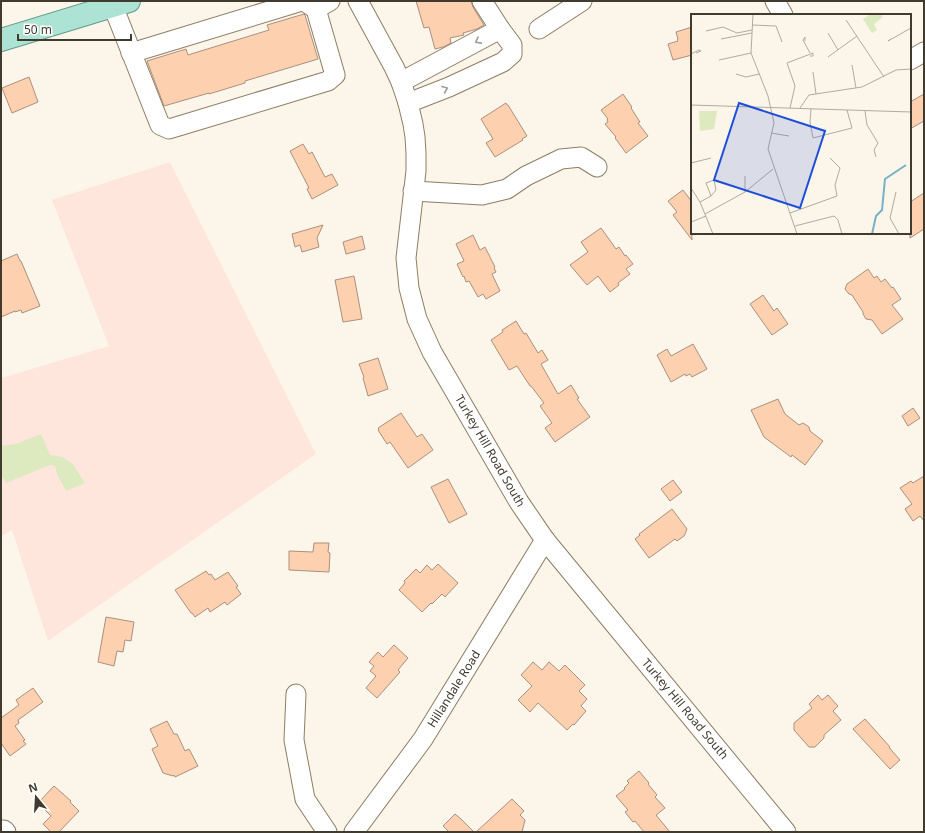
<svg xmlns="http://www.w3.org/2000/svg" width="925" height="833" font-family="'Noto Sans',sans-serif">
  <rect width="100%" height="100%" fill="#fcf5ea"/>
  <path fill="#ffe6dd" d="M170,162L316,454L48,641L12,530L1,536V378L109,346L52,200Z"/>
  <path fill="#dde9bf" d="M41,434L50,455L63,457L73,464L85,483L66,491L57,474L55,466L50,465L6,483L1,475V446L16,444Z"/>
  <g fill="#fdd0af" stroke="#ab907d">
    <path d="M416,1H471L473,7L484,25L477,29L463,33L464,35L450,38L451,43L443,47L435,49L429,27L424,28Z"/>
    <path d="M304,14L305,15L318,59L245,81V83L209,94V93L164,106L147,61L186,49L188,55L269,30L267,25Z"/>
    <path d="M692,27V55L673,60L668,44L678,41L677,40L678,39L676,32Z"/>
    <path d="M29,77L38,102L12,113L2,88Z"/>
    <path d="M623,94L632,107L631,108L640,122L638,123L648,136L626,153L615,138L616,137L605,124L608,122L607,120L608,119L601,110Z"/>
    <path d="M924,94V121L910,129V102Z"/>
    <path d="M506,103L507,105H508L527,136L522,139L523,140L495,157L486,143L493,139L481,119Z"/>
    <path d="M303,144L309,154L312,152L325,177L332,174L338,185L312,199L307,189L309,188L290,151Z"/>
    <path d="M683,190L692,202V240L673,215L677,212L668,201Z"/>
    <path d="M924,193V229L910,238V202Z"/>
    <path d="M323,225L317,238L319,247L302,252L300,245L295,247L292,234Z"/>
    <path d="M601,228L616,249L619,247L625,256L626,255L633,264L626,269L630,274L618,283L619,285L610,292L598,276L587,285L570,265L588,252L581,242Z"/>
    <path d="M473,235L480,250L485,247L495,267L494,268L496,272L492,274L500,291L486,299L483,294L478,297L469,281L466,282L464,276L463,277L457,264L464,261L456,244Z"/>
    <path d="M362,236L365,249L346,254L343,242Z"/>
    <path d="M17,254L20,261H21L40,306L22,313L21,310L15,312V311L1,317V261Z"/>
    <path d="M868,269L874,278L877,276L881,282L885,279L892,288L893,287L901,299L892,305L903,319L882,334L872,320L866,319L863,314V312L852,295L849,294L845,289L847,284Z"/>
    <path d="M354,276L362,319L343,322L335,280Z"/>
    <path d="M763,295L774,311L777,308L788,324L772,335L750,304Z"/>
    <path d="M516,321L524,334L526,333L538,353L542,350L548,360L541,364L558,394L571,385L579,398L577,399L590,417L555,442L545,428L552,423L540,406L544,403L531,386H530L517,366L509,370L491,340L503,332L502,330Z"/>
    <path d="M693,344L707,369L692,377L690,374L686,376L685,374L671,382L657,355L667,349L671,356Z"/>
    <path d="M378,358L388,389L368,396L363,378L364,377L359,364Z"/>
    <path d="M778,399L785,414L799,425L803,423L809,427L810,431L823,441L805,465L792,455L791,457L764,437L751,410Z"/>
    <path d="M913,408L920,418L908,426L902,416Z"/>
    <path d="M401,413L417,437L422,434L433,450L408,468L390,442L387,444L378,430L379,429L378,428Z"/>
    <path d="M924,476V521L920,516L913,521L905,509L912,504L900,488L911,481L913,483Z"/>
    <path d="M448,479L467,514L449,523L431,487Z"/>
    <path d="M673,480L682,492L670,501L661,489Z"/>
    <path d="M672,509L687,529L685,534L684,536L677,541L675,539L649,558L635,539L640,535L639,534Z"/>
    <path d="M314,543H329L328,552L330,553L329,572L289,570V551L313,552Z"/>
    <path d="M438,564L458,583L445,597L442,594L432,604L431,603L422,612L399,590L405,583L404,581L416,569L420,573L427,565L432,570Z"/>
    <path d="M206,571L209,575L211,574L215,580L228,572L238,586L236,587L241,594L227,605L225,602L210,612L208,608L195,617L192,613H191L175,590Z"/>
    <path d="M106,617L134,622L131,641L125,640L123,652L117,651L114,666L98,662Z"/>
    <path d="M394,645L408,658L398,670L400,672L377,698L366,688L376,676L370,671L374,666L369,662L378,652L383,657Z"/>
    <path d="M533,662L542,670L549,662L559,671L565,665L585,685L579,691L587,699L581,706L586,711L574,725L573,724L567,730L538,703L530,712L518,700L532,686L521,675Z"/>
    <path d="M33,688L43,702L18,720L19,723L15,726L25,740L23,741L26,744L10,756L1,743V718L19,705L16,700Z"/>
    <path d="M818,695L822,700L828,695L838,706L833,711L841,720L824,735V738L815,747H809L794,730V723L812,708L809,704Z"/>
    <path d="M865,719L890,747H889L892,751L900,760L890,769L853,729Z"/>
    <path d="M167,721L174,734H177L185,751L189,749L198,766L175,777L174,775L173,776L163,773L152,749L158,746L150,729Z"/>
    <path d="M639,771L649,783L648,784L657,795L655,797L665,808L656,815L670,832H644L635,821L633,822L625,812L628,810L616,796L625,789L624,788L629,783L627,781Z"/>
    <path d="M54,786L71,801L70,802L79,811L59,832H51L43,824L51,816L38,803Z"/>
    <path d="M512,799L524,811L520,815L525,820L522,832H476Z"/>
    <path d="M455,814L461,819L474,832H449L443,826Z"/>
  </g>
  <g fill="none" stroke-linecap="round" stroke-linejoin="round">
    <g stroke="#8e7d64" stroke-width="21">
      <g id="minor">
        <path d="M111,1L160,125L169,129L328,81L335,75L316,9L304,1"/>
        <path d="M358,1L394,67L401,82L408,103L413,124L415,137L416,153V171L406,258L409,288L417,319L432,352L519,502L545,540L786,832"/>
        <path d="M482,1L500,29"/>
        <path d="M775,1L783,15"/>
        <path d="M316,9L330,1"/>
        <path d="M539,29L582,1"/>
        <path d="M131,53L302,1"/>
        <path d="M910,60L924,52"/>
        <path d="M401,82L500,29L512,45V54L503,62L449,87L408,103"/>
        <path d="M413,191L482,195L507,189L526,176L561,159L581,157L597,167"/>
        <path d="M296,694L294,740L305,799L327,832"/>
        <path d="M1,830H4L6,832"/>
        <path d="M354,832L423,739L545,540"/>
      </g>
    </g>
    <g stroke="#639c88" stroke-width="24">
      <path id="major" d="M1,40L129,1"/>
    </g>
    <use href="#minor" stroke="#fff" stroke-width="19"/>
    <use href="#major" stroke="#ace3d4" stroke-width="22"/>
  </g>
  <defs><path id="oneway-chevron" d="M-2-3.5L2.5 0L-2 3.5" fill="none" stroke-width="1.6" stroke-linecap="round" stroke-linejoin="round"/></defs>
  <g stroke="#a09c97">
    <use href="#oneway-chevron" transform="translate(478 41) rotate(152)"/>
    <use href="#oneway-chevron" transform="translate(445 89) rotate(-23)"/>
  </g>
  <g text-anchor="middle" stroke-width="3.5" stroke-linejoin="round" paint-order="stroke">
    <g font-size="12" fill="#413a2f" stroke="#fff">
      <text transform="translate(490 451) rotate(60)" y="4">Turkey Hill Road South</text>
      <text transform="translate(454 689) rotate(-58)" y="4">Hillandale Road</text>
      <text transform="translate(685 709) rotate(50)" y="4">Turkey Hill Road South</text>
    </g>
  </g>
  <g transform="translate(691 14)">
    <rect width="220" height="220" fill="#fcf5ea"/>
    <path d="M179,0H190L192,3L183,10L186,16L181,19L172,5ZM8,97H26L23,115L9,117Z" fill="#dde9bf"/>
    <path fill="none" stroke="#77b1c5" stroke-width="2" d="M181,220L185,202L191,196L194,165L215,151"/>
    <path fill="none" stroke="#b1aa9f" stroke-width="1" d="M62,0L60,39L77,82L83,109L77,135L106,220M155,6L193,63M61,11L85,12L91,28M15,17L32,13L46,19L61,16M137,19L147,36M30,25L61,19M200,25L197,27L220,14M114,27V23L112,26L119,39M0,40L8,36L10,37L5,39M137,43L166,22M28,46L60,39M161,51L165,74M122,58L125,80M45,60L55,63L68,60M0,91L220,98M99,94L104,72L96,49L122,39V42H119M109,94L118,81L171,73L205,56L220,55M120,95L119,108L122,124L161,114L156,96M174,97L176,111L187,129L183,136L185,143M80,119L98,122M0,149L20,144M23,166L25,176L20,182L15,169ZM0,174L9,188L22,220M54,178V162M205,178L199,204L208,220M9,188L20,182M99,199L146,182L144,171L149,154L139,144M14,200L54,178L82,155M0,208L15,202M104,212L143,202L147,206L151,220"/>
    <path fill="#1d4ed8" fill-opacity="0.15" stroke="#1d4ed8" stroke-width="2" d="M48,89L134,117L109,194L23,166Z"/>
    <rect width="220" height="220" fill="none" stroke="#413a2f" stroke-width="2"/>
  </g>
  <rect width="925" height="833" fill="none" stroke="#413a2f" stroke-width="4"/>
  <g transform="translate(36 797) rotate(342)" stroke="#ffffff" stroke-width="3" paint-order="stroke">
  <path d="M0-3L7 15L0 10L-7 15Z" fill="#413a2f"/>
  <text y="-6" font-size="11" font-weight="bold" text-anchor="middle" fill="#413a2f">N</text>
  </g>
  <path d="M18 34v6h113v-6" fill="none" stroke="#413a2f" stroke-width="2"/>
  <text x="24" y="34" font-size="12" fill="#413a2f" stroke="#ffffff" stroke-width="3" paint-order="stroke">50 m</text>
</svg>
